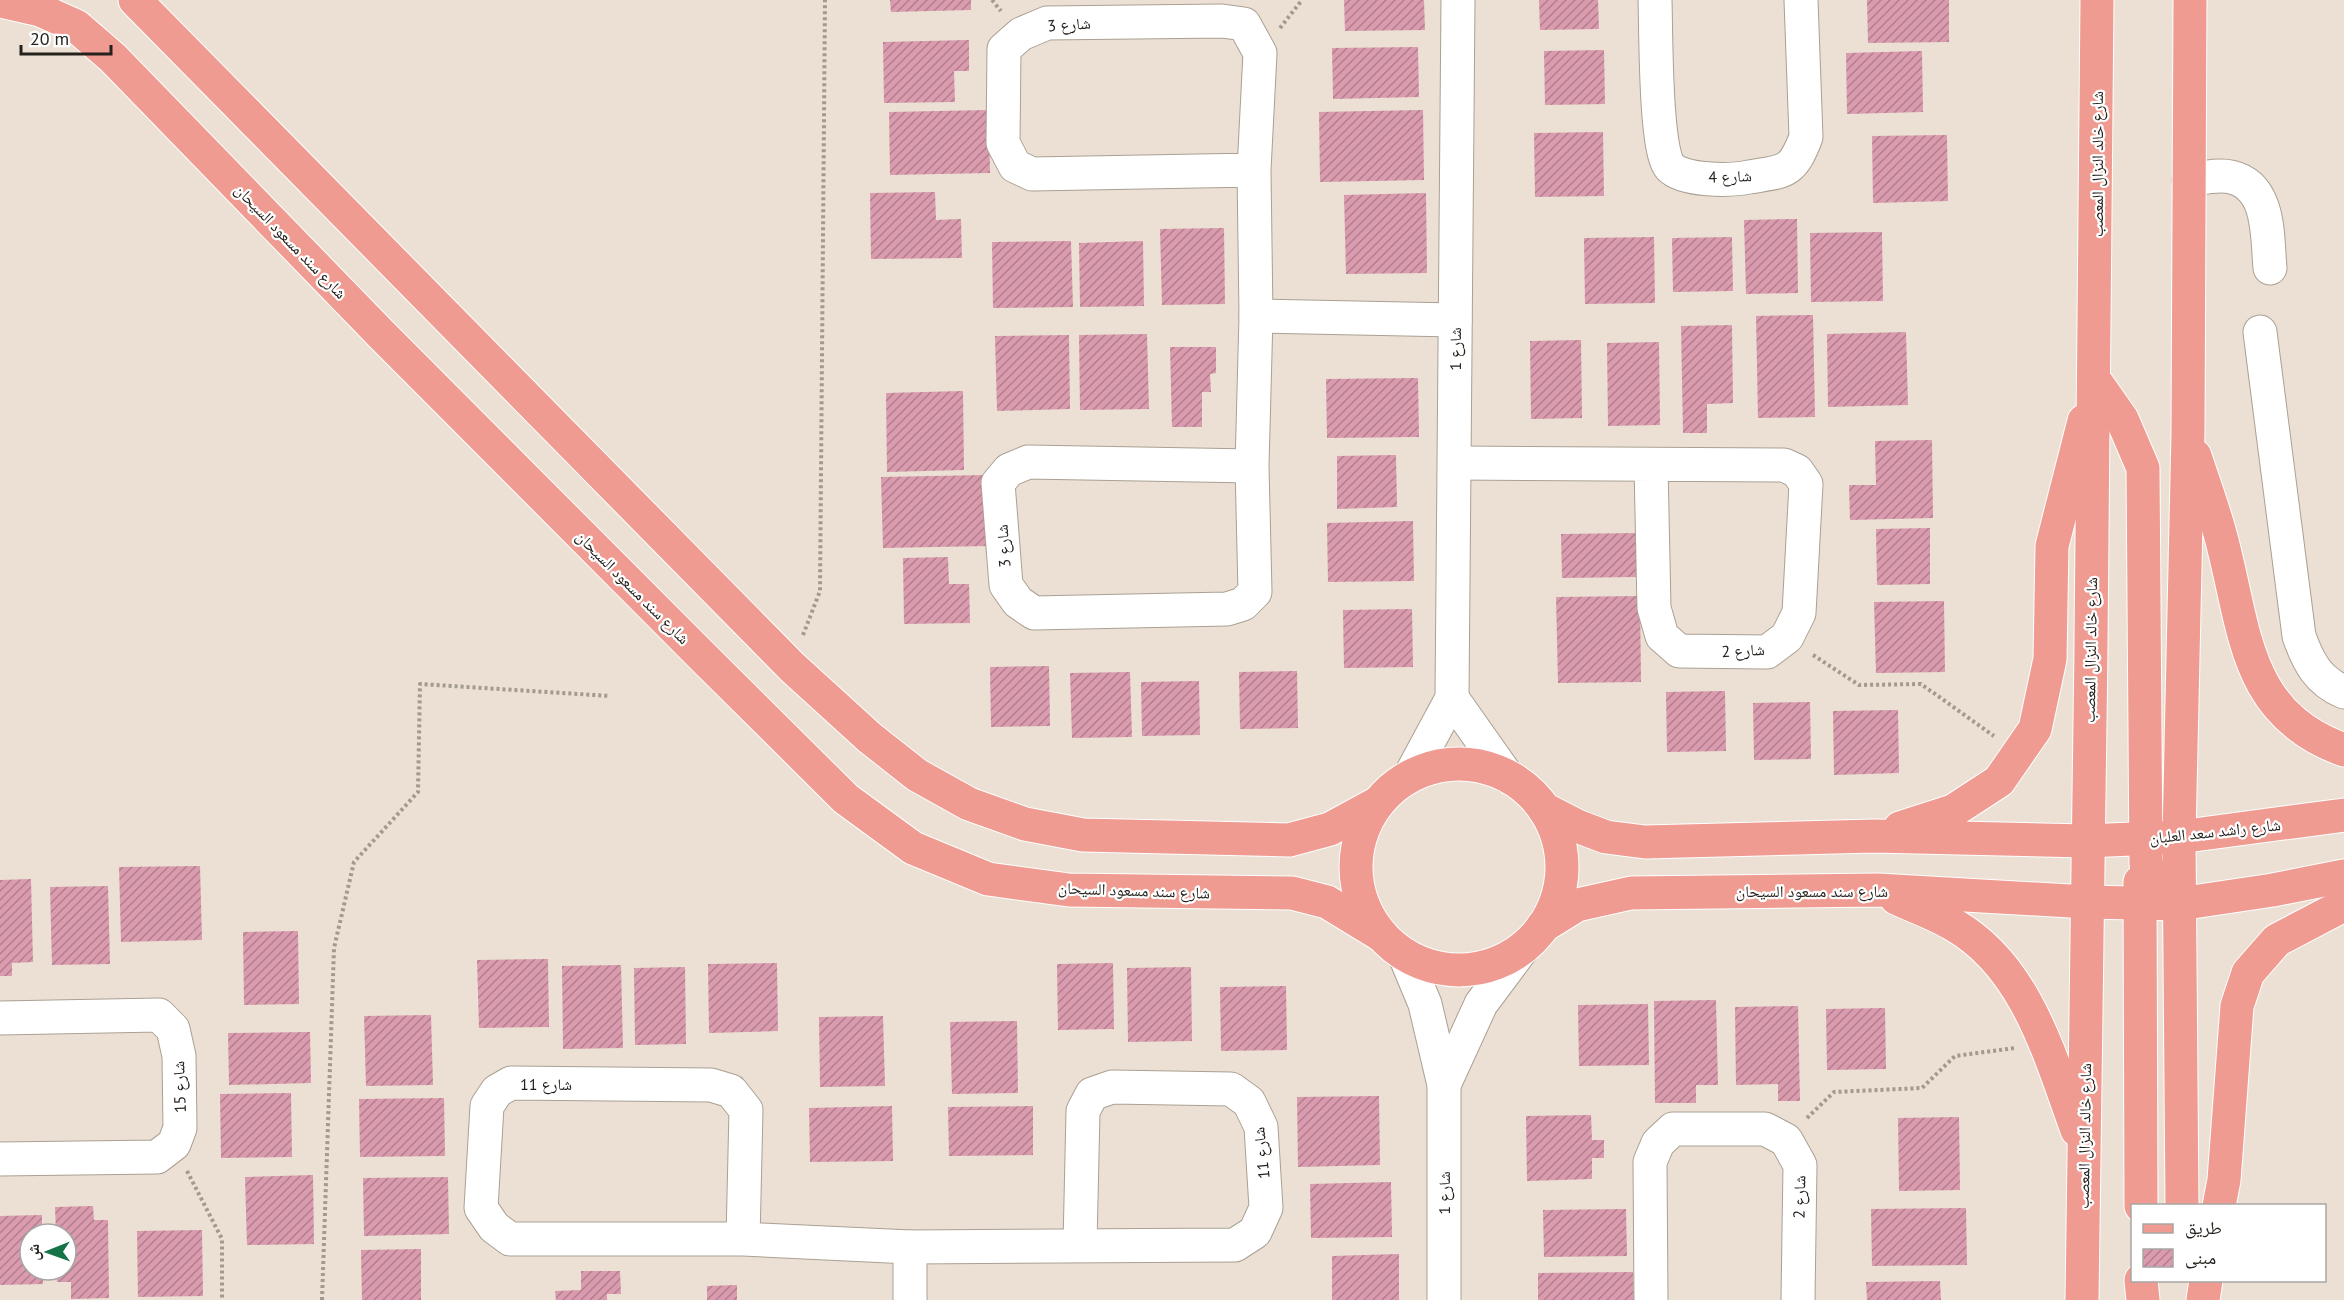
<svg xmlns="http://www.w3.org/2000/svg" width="2344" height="1300" font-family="'PT Sans','Noto Naskh Arabic',sans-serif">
  <defs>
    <pattern id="building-hatch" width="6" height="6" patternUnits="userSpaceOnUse" patternTransform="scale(1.5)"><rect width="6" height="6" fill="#db9bae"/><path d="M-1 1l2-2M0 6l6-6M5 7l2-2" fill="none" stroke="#b17e8d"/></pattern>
  </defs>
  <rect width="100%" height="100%" fill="#ebe0d3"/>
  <g fill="url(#building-hatch)">
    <path d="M890,0H971V10L891,12Z"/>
    <path d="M1344,0H1424L1425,30L1345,31Z"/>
    <path d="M1539,0H1598L1599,29L1540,30Z"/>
    <path d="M1867,0H1949V42L1868,43Z"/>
    <path d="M969,40V71H954L955,102L884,103L883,42Z"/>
    <path d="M1418,47L1419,97L1333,99L1332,48Z"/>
    <path d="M1604,50L1605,104L1545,105L1544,51Z"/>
    <path d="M1922,51L1923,112L1847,114L1846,53Z"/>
    <path d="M989,110L990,173L890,175L889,112Z"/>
    <path d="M1423,110L1424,180L1320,182L1319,112Z"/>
    <path d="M1603,132L1604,196L1535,197L1534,133Z"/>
    <path d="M1947,135L1948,201L1873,203L1872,136Z"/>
    <path d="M935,192L936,220L961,219L962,258L871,259L870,193Z"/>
    <path d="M1426,193L1427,273L1346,274L1344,195Z"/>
    <path d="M1797,219L1798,293L1746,294L1744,220Z"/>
    <path d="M1224,228L1225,304L1162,305L1160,229Z"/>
    <path d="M1882,232L1883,301L1811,302L1810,233Z"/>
    <path d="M1654,237L1655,303L1585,304L1584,238Z"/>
    <path d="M1732,237L1733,291L1673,292L1672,238Z"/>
    <path d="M1071,241L1073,307L993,308L992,242Z"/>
    <path d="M1143,241L1144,306L1080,307L1079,243Z"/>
    <path d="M1813,315L1815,417L1758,418L1756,316Z"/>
    <path d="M1732,325L1733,403L1707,404V433H1683L1681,326Z"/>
    <path d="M1906,332L1908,405L1828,407L1827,334Z"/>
    <path d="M1147,334L1149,409L1080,410L1079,335Z"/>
    <path d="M1069,335L1070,409L997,411L995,336Z"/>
    <path d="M1581,340L1582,418L1531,419L1530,341Z"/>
    <path d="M1659,342L1660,425L1608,426L1607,343Z"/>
    <path d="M1170,347H1216V373L1210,374L1211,392H1202V427H1172Z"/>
    <path d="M1418,378L1419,437L1327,438L1326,379Z"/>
    <path d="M963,391L964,470L887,472L886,393Z"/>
    <path d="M1932,440L1933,518L1850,520L1849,485H1876L1875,441Z"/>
    <path d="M1396,455L1397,507L1337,509V456Z"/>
    <path d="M986,475L988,546L883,548L881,477Z"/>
    <path d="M1413,521L1414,581L1328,582L1327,523Z"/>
    <path d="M1930,528V584L1877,585L1876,529Z"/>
    <path d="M1636,533L1637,577L1562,578L1561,534Z"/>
    <path d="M948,557L949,584H969L970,623L904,624L903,558Z"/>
    <path d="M1640,596L1641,682L1558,683L1556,597Z"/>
    <path d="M1944,601L1945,672L1876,673L1874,602Z"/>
    <path d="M1412,609L1413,667L1344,668L1343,610Z"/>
    <path d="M1049,666L1050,726L991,727L990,667Z"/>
    <path d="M1297,671L1298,728L1240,729L1239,672Z"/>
    <path d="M1130,672L1132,737L1072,738L1070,673Z"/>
    <path d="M1199,681L1200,735L1142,736L1141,682Z"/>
    <path d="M1725,691L1726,751L1667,752L1666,692Z"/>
    <path d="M1810,702L1811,759L1754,760L1753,703Z"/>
    <path d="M1898,710L1899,773L1834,775L1833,711Z"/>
    <path d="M200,866L202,940L121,942L119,867Z"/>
    <path d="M31,879L33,962L12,963V976H0V880Z"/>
    <path d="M108,886L110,964L52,965L50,887Z"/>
    <path d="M298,931L299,1004L244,1005L243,932Z"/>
    <path d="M548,959L549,1027L479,1028L477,960Z"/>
    <path d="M777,963L778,1031L709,1033L708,964Z"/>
    <path d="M1113,963L1114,1029L1058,1030L1057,964Z"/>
    <path d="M621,965L623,1048L563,1049L562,966Z"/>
    <path d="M685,967L686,1044L635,1045L634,968Z"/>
    <path d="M1191,967L1192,1041L1128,1042L1127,968Z"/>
    <path d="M1286,986L1287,1050L1221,1051L1220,987Z"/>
    <path d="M1716,1000L1718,1085H1696V1103H1655L1654,1001Z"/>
    <path d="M1648,1004L1649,1065L1579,1066L1578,1005Z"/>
    <path d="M1798,1006L1800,1101H1778V1084L1736,1085L1735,1007Z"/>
    <path d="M1885,1008L1886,1069L1827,1070L1826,1009Z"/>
    <path d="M431,1015L433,1085L366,1086L364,1016Z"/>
    <path d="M883,1016L885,1086L820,1087L819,1017Z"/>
    <path d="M1017,1021L1018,1093L952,1094L950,1022Z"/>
    <path d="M310,1032L311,1083L229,1085L228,1033Z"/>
    <path d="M291,1093L292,1157L221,1158L220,1094Z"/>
    <path d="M1379,1096L1380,1165L1298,1167L1297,1097Z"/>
    <path d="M444,1098L445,1156L360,1157L359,1099Z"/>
    <path d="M892,1106L893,1161L810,1162L809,1108Z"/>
    <path d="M1033,1106V1155L949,1156L948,1107Z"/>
    <path d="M1591,1115L1592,1140H1604V1158H1592V1179L1527,1181L1526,1116Z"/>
    <path d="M1959,1117L1960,1190L1899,1191L1898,1118Z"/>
    <path d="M313,1175L314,1244L247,1245L245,1177Z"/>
    <path d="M448,1177L449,1234L364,1236L363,1178Z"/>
    <path d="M1391,1182L1392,1237L1311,1238L1310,1184Z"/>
    <path d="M93,1206L94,1220H108L109,1298L71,1299V1282H57L56,1270H66V1234H56L55,1207Z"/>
    <path d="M1966,1208L1967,1265L1872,1266L1871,1209Z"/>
    <path d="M1626,1209L1627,1256L1544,1257L1543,1210Z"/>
    <path d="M42,1215V1234H30V1270H43V1284L0,1285V1216Z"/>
    <path d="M202,1230L203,1296L138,1297L137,1231Z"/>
    <path d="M421,1249V1300H362L361,1250Z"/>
    <path d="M1399,1254V1300H1332V1256Z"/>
    <path d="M581,1271H620L621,1294H607V1300H556L555,1291L581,1290Z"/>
    <path d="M1633,1272L1634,1300H1538V1273Z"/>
    <path d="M1940,1281L1941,1300H1867L1866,1282Z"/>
    <path d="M737,1285V1300H707V1286Z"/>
  </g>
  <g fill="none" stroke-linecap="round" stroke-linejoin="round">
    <g stroke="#aaa093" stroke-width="35">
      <g id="minor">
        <path d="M1655,0C1656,28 1655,152 1670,167C1683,181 1730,181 1749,177C1785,171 1792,174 1806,137L1801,0"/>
        <path d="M2189,180C2202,178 2218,174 2231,177C2271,186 2267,237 2270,268"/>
        <path d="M1256,316L1455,320"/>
        <path d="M2260,332L2299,636C2308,662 2318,681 2344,692"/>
        <path d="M1456,463L1784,465L1797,471L1806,484L1799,613L1787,637L1767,652L1679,651L1662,636L1654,608L1651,465"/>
        <path d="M1252,466L1028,462L1009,470L998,483L1006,585L1018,602L1034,613L1227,609L1243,604L1255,592L1252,466L1256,316L1254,170L1260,53L1244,24L1222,21L1047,23L1021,34L1004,49L1003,143L1015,166L1032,174L1254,170"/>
        <path d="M1452,698L1507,776"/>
        <path d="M1410,776L1452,698L1458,0"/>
        <path d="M1405,956L1425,1004L1444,1085V1300"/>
        <path d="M0,1018L159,1015L173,1029L179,1056L180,1128L174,1144L157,1157L0,1159"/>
        <path d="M1444,1085L1481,1004L1522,949"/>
        <path d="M743,1239L746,1110L731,1091L711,1085L511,1083L497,1091L487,1106L481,1208L494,1227L510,1239H743L910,1247L1235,1245L1255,1232L1266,1208L1261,1127L1249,1102L1231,1089L1112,1087L1092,1094L1083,1111L1080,1244"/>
        <path d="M910,1247V1300"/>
        <path d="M1651,1300L1650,1162L1658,1143L1673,1129H1765L1786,1140L1800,1165L1798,1300"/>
      </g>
    </g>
    <g stroke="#fff" stroke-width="35">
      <g id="major">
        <path d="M135,0L792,667L870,738L917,775L969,804L1025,824L1083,835L1289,840L1330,829L1376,804"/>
        <path d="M1,1L40,10L76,26L113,58L381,334L704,658L846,799L913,848L988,879L1069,890L1292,893L1327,902L1381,935"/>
        <path d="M2096,382L2122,419L2143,468L2146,864L2158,887L2179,904"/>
        <path d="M2195,456C2205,487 2217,518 2224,549C2246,637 2247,715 2344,750"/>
        <circle cx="1459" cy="867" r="103"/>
        <path d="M1544,809L1577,826L1606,837L1645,842L1874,836L2086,841L2179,837L2344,815"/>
        <path d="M1900,828L1953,811L1999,781L2035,729L2050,659L2052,546L2084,421"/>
        <path d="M2140,882L2141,1206"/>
        <path d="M1896,898C1915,907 1936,914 1954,925C2027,967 2050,1057 2077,1130"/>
        <path d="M1543,926L1577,905L1631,893L1878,890L2087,902L2179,904L2273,890L2344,876"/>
        <path d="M2182,1206L2179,837L2188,432L2190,0"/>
        <path d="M2219,1206L2224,1180L2237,1006L2248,973L2277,940L2344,905"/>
        <path d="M2141,1280L2143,1300"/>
        <path d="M2082,1300C2087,867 2096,433 2097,0"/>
        <path d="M2203,1300L2206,1280"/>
      </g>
    </g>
    <g stroke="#a2998f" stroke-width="4" stroke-dasharray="3 3" stroke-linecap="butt">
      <path d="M992,0L1001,11"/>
      <path d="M1280,28L1302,0"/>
      <path d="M803,635L820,591L825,0"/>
      <path d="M1813,655L1859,685L1921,684L1994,736"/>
      <path d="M1807,1118L1834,1092L1922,1088L1955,1056L2015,1048"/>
      <path d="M187,1171L222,1239V1300"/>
      <path d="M322,1300L334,948L354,862L418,792L420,684L610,696"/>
    </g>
    <use href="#minor" stroke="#fff" stroke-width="33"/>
    <use href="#major" stroke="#ef9b91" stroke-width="33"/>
  </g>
  <g text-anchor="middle" stroke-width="4.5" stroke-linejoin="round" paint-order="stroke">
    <g font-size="16" fill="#25211c" stroke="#fff">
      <text transform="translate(1069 24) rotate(-4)" y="6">شارع 3</text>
      <text transform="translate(2097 164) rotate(-90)" y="6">شارع خالد النزال المعصب</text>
      <text transform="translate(1730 176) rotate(-2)" y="6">شارع 4</text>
      <text transform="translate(291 241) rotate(46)" y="6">شارع سند مسعود السيحان</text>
      <text transform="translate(1455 349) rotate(-90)" y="6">شارع 1</text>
      <text transform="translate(1003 546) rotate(-94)" y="6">شارع 3</text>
      <text transform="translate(633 587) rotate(45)" y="6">شارع سند مسعود السيحان</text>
      <text transform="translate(1743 650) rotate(-3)" y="6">شارع 2</text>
      <text transform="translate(2090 650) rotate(-89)" y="6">شارع خالد النزال المعصب</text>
      <text transform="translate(2215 831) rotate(-6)" y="6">شارع راشد سعد العلبان</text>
      <text transform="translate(1134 890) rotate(2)" y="6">شارع سند مسعود السيحان</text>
      <text x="1812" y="897">شارع سند مسعود السيحان</text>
      <text x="546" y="1090">شارع 11</text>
      <text transform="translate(179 1087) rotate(-92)" y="6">شارع 15</text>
      <text transform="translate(2084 1136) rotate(-89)" y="6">شارع خالد النزال المعصب</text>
      <text transform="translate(1261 1153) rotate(-96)" y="6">شارع 11</text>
      <text transform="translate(1444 1193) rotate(-90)" y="6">شارع 1</text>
      <text transform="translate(1799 1197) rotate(-89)" y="6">شارع 2</text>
    </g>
  </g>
  <rect x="2131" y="1204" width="195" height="78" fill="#ffffff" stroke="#a8a6a4" stroke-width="1.5"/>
  <rect x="2143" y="1224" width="30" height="9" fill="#ef9b91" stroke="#a8a6a4" stroke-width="1.5"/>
  <text x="2185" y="1234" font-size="18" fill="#25211c">طريق</text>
  <rect x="2143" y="1249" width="30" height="18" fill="url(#building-hatch)" stroke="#a8a6a4" stroke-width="1.5"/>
  <text x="2185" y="1264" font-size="18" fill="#25211c">مبنى</text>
  <g transform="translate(48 1252) rotate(269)"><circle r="28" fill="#ffffff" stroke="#a8a6a4" stroke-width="1.5"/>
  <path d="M0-4.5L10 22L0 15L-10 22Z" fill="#157348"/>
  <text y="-9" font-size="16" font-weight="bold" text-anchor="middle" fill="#25211c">ش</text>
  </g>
  <path d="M21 45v9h90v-9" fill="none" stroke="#25211c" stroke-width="3"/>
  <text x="30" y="45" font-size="18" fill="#25211c" stroke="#ffffff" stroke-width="4.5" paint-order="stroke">20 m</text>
</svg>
